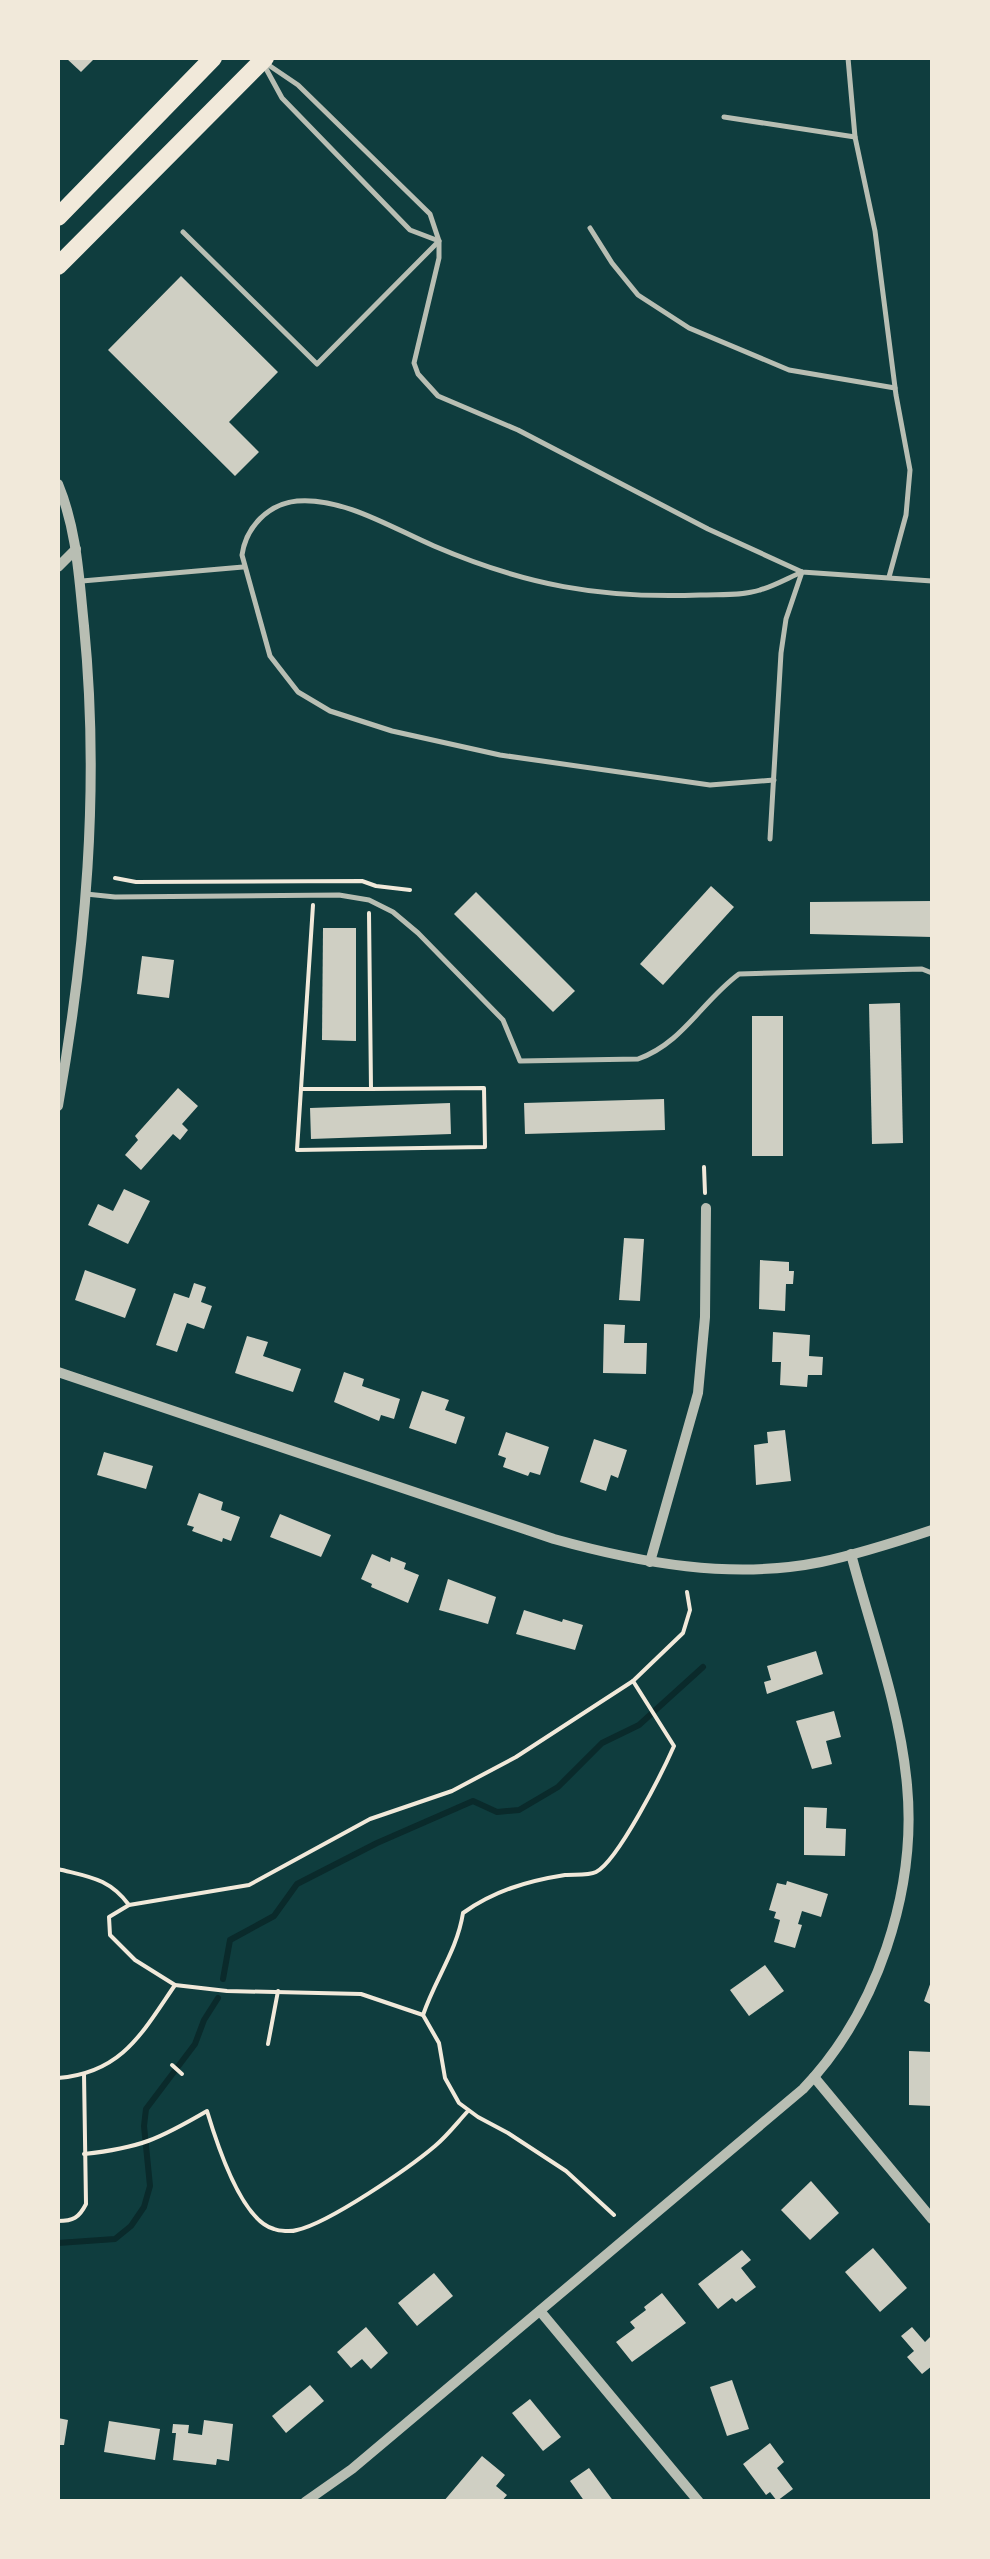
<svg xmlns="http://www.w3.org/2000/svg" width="990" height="2559" font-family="Lato,sans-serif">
  <rect width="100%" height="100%" fill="#0f3d3e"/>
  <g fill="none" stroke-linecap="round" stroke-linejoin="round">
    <g stroke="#0a2a2b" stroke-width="6">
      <path d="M223,1979L230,1940L274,1916L297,1884L377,1843L473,1801L497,1812L519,1810L558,1787L602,1743L639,1725L703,1667"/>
      <path d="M58,2243L115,2239L131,2226L144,2207L150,2186L144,2126L146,2109L195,2044L204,2020L218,1998"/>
    </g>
  </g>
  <g fill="#cfcfc3">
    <path d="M66,58H95L81,72Z"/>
    <path d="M181,276L278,372L229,422L259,452L235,476L108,350Z"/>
    <path d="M711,886L734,907L663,985L640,964Z"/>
    <path d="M476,892L575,991L553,1012L454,914Z"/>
    <path d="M932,901V937L810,934V902Z"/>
    <path d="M323,928H356V1041L322,1040Z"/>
    <path d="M142,956L174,960L169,998L137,994Z"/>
    <path d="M900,1003L903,1143L872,1144L869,1004Z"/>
    <rect x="752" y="1016" width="31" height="140"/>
    <path d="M178,1088L198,1106L182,1124L188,1130L180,1140L173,1134L141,1170L125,1155L138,1140L135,1136Z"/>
    <path d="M664,1099L665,1130L525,1134L524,1103Z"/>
    <path d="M450,1103L451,1134L311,1139L310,1108Z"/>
    <path d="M124,1189L150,1201L128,1244L88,1225L98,1204L113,1211Z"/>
    <path d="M624,1238L644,1239L640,1301L619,1300Z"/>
    <path d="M760,1260L789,1262V1271H794L793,1284H786L785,1311L759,1309Z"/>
    <path d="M85,1270L136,1289L125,1318L75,1300Z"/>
    <path d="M194,1283L206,1287L201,1302L212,1306L204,1329L187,1323L177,1352L156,1345L174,1293L189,1298Z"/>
    <path d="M604,1324L625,1325L624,1343H647L646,1374L603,1373Z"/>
    <path d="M773,1332L810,1335L809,1356L823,1357L822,1375H808L807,1387L780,1385L781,1362H772Z"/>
    <path d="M247,1336L268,1342L263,1356L301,1369L293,1392L235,1373Z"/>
    <path d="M344,1372L364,1379L362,1386L400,1399L394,1419L381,1415L379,1421L334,1402Z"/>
    <path d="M422,1391L449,1400L445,1410L465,1417L456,1444L409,1428Z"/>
    <path d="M785,1430L791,1481L756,1485L754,1445L768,1443L767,1432Z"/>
    <path d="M506,1432L549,1447L540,1475L530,1472L528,1476L503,1467L506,1458L498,1455Z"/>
    <path d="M594,1439L627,1450L618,1478L611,1475L606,1491L580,1482Z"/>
    <path d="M104,1452L153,1466L146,1489L97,1475Z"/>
    <path d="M199,1493L223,1502L221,1510L240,1517L231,1541L223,1538L222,1542L192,1531L194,1527L187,1525Z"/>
    <path d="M280,1514L331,1535L321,1557L270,1537Z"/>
    <path d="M372,1554L390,1562L391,1557L406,1563L404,1569L419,1575L408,1603L371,1587L372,1584L361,1579Z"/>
    <path d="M448,1579L496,1597L488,1624L439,1610Z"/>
    <path d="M524,1610L562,1622L563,1619L583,1625L575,1650L516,1634Z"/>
    <path d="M816,1651L823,1674L767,1694L764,1682L771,1680L767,1666Z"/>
    <path d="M834,1711L841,1737L826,1741L832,1764L812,1769L796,1721Z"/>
    <path d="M804,1807L827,1808L826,1828L846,1829L845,1856L804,1855Z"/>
    <path d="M787,1881L828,1894L821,1917L802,1911L798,1924L802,1925L795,1948L774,1942L780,1920L774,1918L776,1912L769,1910L777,1883L786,1885Z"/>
    <path d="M765,1965L784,1991L749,2016L730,1990Z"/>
    <path d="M932,1979V2005L924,2001Z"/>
    <path d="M909,2051L932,2052V2106L909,2105Z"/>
    <path d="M811,2181L839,2213L810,2240L781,2210Z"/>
    <path d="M873,2248L907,2288L880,2312L845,2272Z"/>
    <path d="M742,2250L751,2260L741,2268L756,2287L736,2302L732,2298L718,2309L698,2284Z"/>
    <path d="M434,2273L453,2296L417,2326L398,2303Z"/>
    <path d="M662,2293L686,2323L632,2362L616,2342L635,2328L630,2322L646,2310L644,2307Z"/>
    <path d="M366,2327L388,2353L371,2369L362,2359L351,2368L337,2352Z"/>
    <path d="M912,2327L925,2342L932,2335V2366L922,2374L907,2357L914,2351L901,2336Z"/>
    <path d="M732,2380L749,2429L727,2436L710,2387Z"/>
    <path d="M310,2385L324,2401L286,2433L272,2416Z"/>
    <path d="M530,2399L561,2437L543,2451L512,2413Z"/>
    <path d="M58,2418L68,2420L64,2445H58Z"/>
    <path d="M204,2420L233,2424L229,2461L217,2459L216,2465L173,2460L176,2433H172L173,2424L189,2425L188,2433L202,2435Z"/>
    <path d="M109,2421L160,2429L155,2460L104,2452Z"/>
    <path d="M770,2443L784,2462L777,2468L793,2489L777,2501L770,2492L766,2495L743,2464Z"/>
    <path d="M482,2456L505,2475L496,2486L507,2495L501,2502H443Z"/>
    <path d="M589,2468L614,2502H585L570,2481Z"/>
  </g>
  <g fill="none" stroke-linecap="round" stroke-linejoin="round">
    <g stroke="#f1e9da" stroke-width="4">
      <path d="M115,878L136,882L362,881L376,886L410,890"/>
      <path d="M313,905L297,1150L485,1147L484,1088L371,1089L369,913"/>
      <path d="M301,1089H371"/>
      <path d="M704,1167L705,1193"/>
      <path d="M58,1869C89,1877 109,1878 129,1905L109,1917L110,1935L135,1960L175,1985L227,1991L361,1994L423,2015L439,2043L445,2078L459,2103L478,2117L508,2133L566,2171L614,2215"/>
      <path d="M129,1905L249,1885L370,1819L452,1791L516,1757L633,1681L683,1633L690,1610L687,1592"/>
      <path d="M423,2015C435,1979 457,1951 463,1913C494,1891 527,1881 565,1875C573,1874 588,1876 596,1872C618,1861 663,1771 674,1746L633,1681"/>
      <path d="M268,2044L278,1991"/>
      <path d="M172,2065L182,2074"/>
      <path d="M58,2078C122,2073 142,2033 175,1985"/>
      <path d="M84,2154C140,2148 159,2139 207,2111C216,2141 241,2220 274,2229C279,2231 291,2232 297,2230C329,2223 409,2168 435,2146C447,2136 457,2123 467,2112"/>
      <path d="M58,2221C73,2221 79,2218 86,2204L84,2074"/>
    </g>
    <g stroke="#b8beb3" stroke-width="5">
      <path d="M848,58L855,137L875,231L896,395L910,470L906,515L889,577"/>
      <path d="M267,64L298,85L430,214L439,241V258L414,363L418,374L438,396L518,430L708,529L802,572L932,581"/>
      <path d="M264,65L282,98L410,230L439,241"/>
      <path d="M724,117L855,137"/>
      <path d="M590,228L612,263L638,295L689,328L789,370L895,388"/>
      <path d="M183,232L317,364L437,243"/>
      <path d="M82,581L243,567"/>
      <path d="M774,780L710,785L500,755L392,731L330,711L298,692L270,656L242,555C246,527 268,504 297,501C343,497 394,529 434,546C525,585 600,599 700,595C719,594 742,596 760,590C774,586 788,578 802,572"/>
      <path d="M770,839L781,653L786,619L802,572"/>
      <path d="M86,894L115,897L339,895L369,900L393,912L418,933L503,1020L520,1061L638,1059C683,1043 702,1001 739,974L922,969L932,973"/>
    </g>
    <g stroke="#b8beb3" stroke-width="10">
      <path d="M58,484C77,530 79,578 84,626C100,788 86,947 58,1106"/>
      <path d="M58,567L76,549"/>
      <path d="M58,1372L554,1539C640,1563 732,1580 821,1562C859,1554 896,1542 932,1530"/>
      <path d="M650,1562L698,1393L705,1317L706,1208"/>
      <path d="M814,2077L932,2219"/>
      <path d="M540,2311L699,2502"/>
      <path d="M305,2502L352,2469L803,2089C877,2012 917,1891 907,1785C900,1707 871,1630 851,1554"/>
    </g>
    <g stroke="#f1e9da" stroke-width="18">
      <path d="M58,217L213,58"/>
      <path d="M58,266L265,58"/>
    </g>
  </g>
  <rect width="990" height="2559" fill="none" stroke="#f1e9da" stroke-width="120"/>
</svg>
